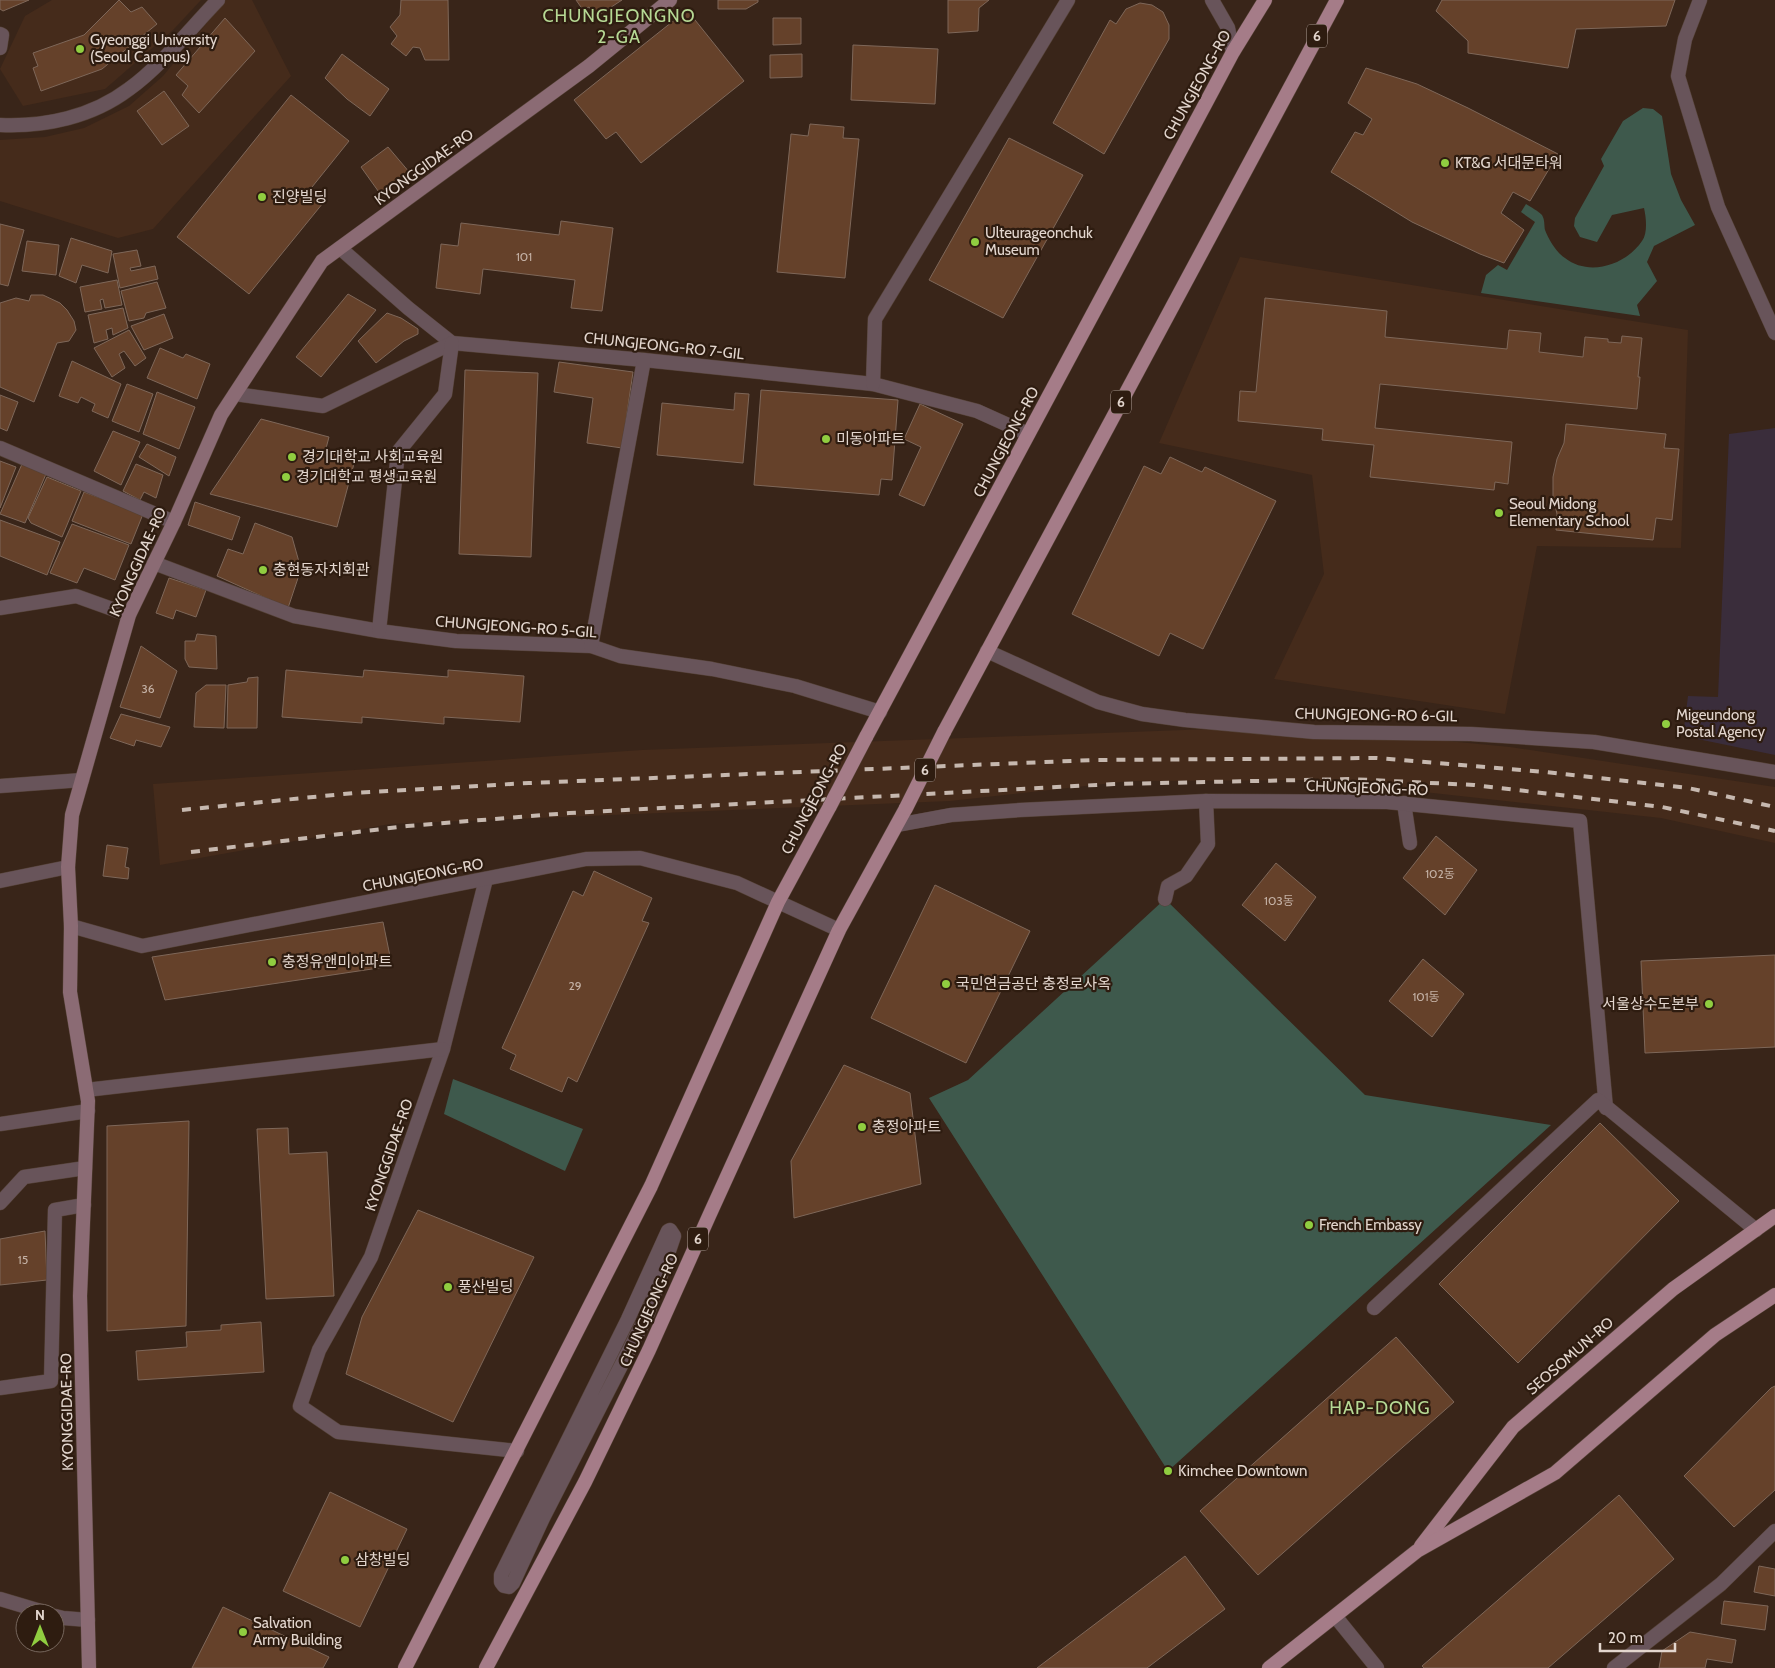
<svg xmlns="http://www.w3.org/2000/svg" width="1775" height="1668" font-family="Cabin,'Noto Sans KR',sans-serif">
  <rect width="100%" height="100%" fill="#392519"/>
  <path fill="#3a2d3b" d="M1775,428V755L1683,736L1688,696L1718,697L1729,434Z"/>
  <g fill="#452b1b">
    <path d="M52,0H201L173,30L105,89L23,106L0,69L25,16Z"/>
    <path d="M226,0H252L291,76L153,229L118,238L0,201V140L45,137L84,128L129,106L163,76Z"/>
    <path d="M1240,257L1688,330L1681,548L1537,546L1505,714L1274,679L1324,574L1312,475L1159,443Z"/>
    <path d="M1291,726L1510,747L1775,787V843L1661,818L1315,780L1130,781L950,801L390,824L160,865L153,784L642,750Z"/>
  </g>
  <g fill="#3e594c">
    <path d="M1643,108L1653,109L1662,116L1671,174L1681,200L1695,225L1654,246L1647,262L1657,281L1637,305L1640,316L1481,293L1486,275L1498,265L1507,270L1535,222L1521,212L1526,204C1531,207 1538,211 1542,215C1545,220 1544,225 1545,230C1549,240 1556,252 1565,258C1589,277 1626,265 1642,241C1648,233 1646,217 1644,208L1612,215L1597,242L1580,237L1574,226L1575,218L1604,166L1601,159L1623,121Z"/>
    <path d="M1165,899L1365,1095L1551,1125L1168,1471L929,1098L968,1080Z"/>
    <path d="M453,1079L583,1129L565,1171L444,1114Z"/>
  </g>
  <g fill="#65412a" stroke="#7e6759">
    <path d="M0,0H29L3,11L0,9Z"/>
    <path d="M119,0L131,12L142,7L157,24L102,69L41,91L33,68L38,66L33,53L84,35Z"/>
    <path d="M401,0H448L449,60H425L420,48L413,47L406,56L391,44L397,36L390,27L400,15Z"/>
    <path d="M576,0H622L596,17L589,7L583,10Z"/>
    <path d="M718,0H758V2L746,9H718Z"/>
    <path d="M948,0H989L979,8L978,31L948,33Z"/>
    <path d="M1442,0H1675L1666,26L1576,29L1568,68L1468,53V41L1436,11Z"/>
    <path d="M1140,3L1152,5L1163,12L1169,25V39L1104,154L1053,123L1110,20L1116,24L1126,9Z"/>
    <path d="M687,10L744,81L641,163L616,132L606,139L574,100Z"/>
    <path d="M225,18L255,51L199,113L182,95L188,86L176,75Z"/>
    <path d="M773,18H801V44L773,45Z"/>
    <path d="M853,45L938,49L935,104L851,100Z"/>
    <path d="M342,54L389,89L370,116L347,99L325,78Z"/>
    <path d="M802,54V77L770,78V55Z"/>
    <path d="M1366,68L1417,84L1468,108L1558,154L1530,201L1513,192L1501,213L1524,230L1504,263L1480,254L1412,222L1331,172L1355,132L1363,135L1372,119L1348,103Z"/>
    <path d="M164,91L189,126L162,145L137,111Z"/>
    <path d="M291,95L349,141L308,192L323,203L249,294L177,237Z"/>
    <path d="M810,124L844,127L843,138L859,139L845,278L777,272L791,134L808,136Z"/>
    <path d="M1009,138L1083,175L1003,318L929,280Z"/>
    <path d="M388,147L410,173L381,195L361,167Z"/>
    <path d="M561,221L613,228L602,311L571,308L575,280L483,269L480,294L436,288L441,244L458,246L461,223L559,235Z"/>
    <path d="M0,224L24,230L8,286L0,284Z"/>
    <path d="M71,238L112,251L108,273L82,265L76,283L59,276Z"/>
    <path d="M27,241L59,245L56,275L22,271Z"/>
    <path d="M137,250L141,266L130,268L131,271L155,266L158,279L120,288L113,254Z"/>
    <path d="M117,280L122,305L105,308L103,299L100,300L102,309L85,312L80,287Z"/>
    <path d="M157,282L166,308L146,313L144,318L129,321L121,291Z"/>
    <path d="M348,294L376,310L321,377L296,357Z"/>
    <path d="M31,295H43L60,303L67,310L74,321L76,330L69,341L57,343L34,402L0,387V303L16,298L29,301Z"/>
    <path d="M1265,298L1387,311L1385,337L1507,349L1509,330L1541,333L1539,352L1583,357L1585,337L1608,339V342L1621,343L1622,336L1642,338L1638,377H1640L1637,409L1380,384L1375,428L1512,442L1508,484L1495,482L1494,490L1370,477L1374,445L1322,440L1323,429L1238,421L1240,391L1256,392Z"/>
    <path d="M123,308L128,328L113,335L112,328L106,330L108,339L94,343L88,315Z"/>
    <path d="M387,313L401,318L418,329V334L404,341L376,363L358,341Z"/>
    <path d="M164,314L173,338L144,350L131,326Z"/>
    <path d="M129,330L146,358L135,366L124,351L119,354L125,368L112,377L94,348Z"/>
    <path d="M160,348L183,358L186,354L210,364L197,399L147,378Z"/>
    <path d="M72,361L121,384L108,418L92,411L95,404L81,397L78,403L59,396Z"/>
    <path d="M559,362L633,372L622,448L587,443L593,398L554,392Z"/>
    <path d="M465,370L538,373L531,557L459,554Z"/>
    <path d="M127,384L153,394L139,432L112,421Z"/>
    <path d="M761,390L898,400L892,480L881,479L879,495L754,485Z"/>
    <path d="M157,392L195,407L179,449L143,434Z"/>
    <path d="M735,393L749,394L743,463L657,455L662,403L734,410Z"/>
    <path d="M0,395L18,402L7,431L0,428Z"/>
    <path d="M920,404L963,424L924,506L899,495L921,447L904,439Z"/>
    <path d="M261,419L329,437L325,452L355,460L337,527L210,494Z"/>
    <path d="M1566,424L1666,434L1664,448L1679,449L1672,520L1656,518L1653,540L1556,530L1557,514L1553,496V477L1557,459L1564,443Z"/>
    <path d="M113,431L140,442L121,485L94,471Z"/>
    <path d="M147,444L176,457L169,476L139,457Z"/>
    <path d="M1170,457L1202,472L1205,467L1276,501L1203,649L1170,633L1159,656L1072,614L1144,466L1161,474Z"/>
    <path d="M0,461L16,467L0,508Z"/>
    <path d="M22,464L46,474L25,523L0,514Z"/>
    <path d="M136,464L163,475L156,498L144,492L140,500L123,491Z"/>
    <path d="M47,477L81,491L62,537L31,523L28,518Z"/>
    <path d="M84,492L143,514L131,544L72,521Z"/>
    <path d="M195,502L240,517L232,540L188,525Z"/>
    <path d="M0,520L60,542L47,575L0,556Z"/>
    <path d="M255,523L292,537L301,569L288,608L217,576L228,549L243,554Z"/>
    <path d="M72,524L129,545L115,580L84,568L77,583L50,573Z"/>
    <path d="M169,578L206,590L196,617L176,610L173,619L156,613Z"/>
    <path d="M197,634L216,636L217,669L189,667L185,659V641H195Z"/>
    <path d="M141,646L177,671L160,718L120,707Z"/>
    <path d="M286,670L363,677L364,670L448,677V670L524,676L520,722L444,717V724L362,717V723L282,717Z"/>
    <path d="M258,677L257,728H227L228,685L247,682L248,678Z"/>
    <path d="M206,685H226L224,728L194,727L196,693Z"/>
    <path d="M121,714L170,727L161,747L136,740L134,746L110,738Z"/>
    <path d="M1436,836L1477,870L1445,915L1403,878Z"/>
    <path d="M107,845L128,848L125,867L129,868L128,879L103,876Z"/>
    <path d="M1276,863L1316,897L1285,941L1242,905Z"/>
    <path d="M594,871L652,898L642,921L649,923L577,1082L568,1077L562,1092L510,1069L516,1055L502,1048L573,891L583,896Z"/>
    <path d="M935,885L1030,931L966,1063L871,1018Z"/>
    <path d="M383,922L392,966L165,1000L152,957Z"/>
    <path d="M1775,955V1047L1645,1053L1641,961Z"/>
    <path d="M1423,959L1464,994L1432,1037L1389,1001Z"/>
    <path d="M844,1065L910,1093L921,1184L794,1218L791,1161Z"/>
    <path d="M189,1121L186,1326L107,1331V1126Z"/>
    <path d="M1600,1123L1679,1201L1518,1363L1439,1284Z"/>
    <path d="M288,1128L289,1154L327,1152L334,1296L266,1299L257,1129Z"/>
    <path d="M418,1210L534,1257L453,1422L346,1374L362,1317Z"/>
    <path d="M45,1231L47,1280L0,1285V1239Z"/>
    <path d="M261,1322L264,1372L138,1380L136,1351L187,1347L186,1332L221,1330V1325Z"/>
    <path d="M1396,1337L1454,1402L1258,1575L1200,1511Z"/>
    <path d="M1775,1386V1490L1734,1527L1684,1476L1771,1388Z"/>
    <path d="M330,1492L407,1529L360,1627L283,1591Z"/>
    <path d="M1619,1495L1674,1559L1548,1668H1424L1422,1666Z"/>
    <path d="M1185,1556L1225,1609L1147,1668H1037Z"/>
    <path d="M1759,1566L1775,1569V1596L1754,1592Z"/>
    <path d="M1724,1601L1768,1606L1765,1630L1721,1624Z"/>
    <path d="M223,1607L329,1657L323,1668H192Z"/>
    <path d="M1690,1632L1736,1640L1732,1663L1707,1659L1705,1668H1659L1662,1651Z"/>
  </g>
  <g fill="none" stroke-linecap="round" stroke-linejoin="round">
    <g stroke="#544136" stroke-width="15">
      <path id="pedestrian" d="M670,1230L674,1236L648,1313L543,1518L513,1583L509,1587L504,1586L501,1582V1575L628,1319L668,1231Z"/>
    </g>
    <g stroke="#544136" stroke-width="15">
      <g id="minor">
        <path d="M1212,0L1228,28L1233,52"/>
        <path d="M1700,0L1685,39L1678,76L1718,207L1775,333"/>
        <path d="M0,34L2,35L0,48"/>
        <path d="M0,125C45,127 92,117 129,89C161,66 190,29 218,0"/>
        <path d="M340,248L408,308L452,343L644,360L873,384L977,411L1028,434"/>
        <path d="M873,384L875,319L1068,0"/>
        <path d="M235,394L323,406L452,343"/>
        <path d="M0,448L174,522"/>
        <path d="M154,563L294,616L379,631L456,641L591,646L620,656L712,669L795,686L880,712"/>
        <path d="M0,608L76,596L129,615"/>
        <path d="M379,631L398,452L445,394L452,343"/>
        <path d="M591,646L644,360"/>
        <path d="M987,651L1098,702L1142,714L1185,720L1314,732L1471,734L1594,742L1775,772"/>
        <path d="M0,786L82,780"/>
        <path d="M1404,803L1410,843"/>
        <path d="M897,825L951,815L1020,810L1206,801L1387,802L1580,821L1606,1108"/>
        <path d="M486,879L443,1049L371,1257L319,1350L300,1406L338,1432L517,1451"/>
        <path d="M0,881L68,867"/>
        <path d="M1165,899L1168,886L1186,876L1208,844L1206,801"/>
        <path d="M71,926L142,946L586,859L640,858L737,883L839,930"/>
        <path d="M86,1090L443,1049"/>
        <path d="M0,1124L88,1111"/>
        <path d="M0,1203L24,1177L85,1168"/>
        <path d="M1374,1308L1598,1100L1756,1230"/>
        <path d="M0,1388L51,1381L55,1210L84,1205"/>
        <path d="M0,1599L47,1613"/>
        <path d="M55,1616L63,1618L88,1620"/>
        <path d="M1335,1616L1377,1668"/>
        <path d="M1614,1668L1721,1584L1775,1531"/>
      </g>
    </g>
    <g stroke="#544136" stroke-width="15">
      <path id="secondary" d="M89,1668L80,1296L88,1101L70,992L71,926L68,867L72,815L129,615L174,522L221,415L322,261L589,66L670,0"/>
    </g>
    <g stroke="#544136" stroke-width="15">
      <g id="primary">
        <path d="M944,732L1337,0"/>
        <path d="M866,737L1208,99L1233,52L1265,0"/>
        <path d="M1421,1546L1513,1427L1673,1289L1775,1216"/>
        <path d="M405,1668L651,1186L778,902L830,806"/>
        <path d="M486,1668L585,1482L649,1350L709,1216L839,930L906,808"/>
        <path d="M1269,1668L1417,1551L1555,1473L1715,1335L1775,1295"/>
      </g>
    </g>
    <use href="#pedestrian" stroke="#68545a" stroke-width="14"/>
    <use href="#minor" stroke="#68545a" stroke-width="14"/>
    <use href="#secondary" stroke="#8b6b74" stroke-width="14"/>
    <use href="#primary" stroke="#a57c88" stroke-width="14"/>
    <g stroke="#c6b8af" stroke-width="4" stroke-dasharray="9 9" stroke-linecap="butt">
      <path d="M182,810L354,793L529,783L1095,760L1377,758L1545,772L1688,788L1775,807"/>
      <path d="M191,852L407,826L569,813L1114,784L1349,779L1474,785L1662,807L1775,831"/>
    </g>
    <g stroke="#544136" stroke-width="15" stroke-linecap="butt">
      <g id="primary-bridge">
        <path d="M830,806L866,737"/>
        <path d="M906,808L944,732"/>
      </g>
    </g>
    <use href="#primary-bridge" stroke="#a57c88" stroke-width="14"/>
  </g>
  <g fill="#90cd40" stroke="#2e1c10" stroke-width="2">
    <circle cx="80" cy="49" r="5"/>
    <circle cx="1445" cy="163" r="5"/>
    <circle cx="262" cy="197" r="5"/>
    <circle cx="975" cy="242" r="5"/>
    <circle cx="826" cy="439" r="5"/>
    <circle cx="292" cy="457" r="5"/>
    <circle cx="286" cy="477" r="5"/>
    <circle cx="1499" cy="513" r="5"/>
    <circle cx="263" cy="570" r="5"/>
    <circle cx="1666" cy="724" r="5"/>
    <circle cx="272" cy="962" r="5"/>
    <circle cx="946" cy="984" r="5"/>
    <circle cx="1709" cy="1004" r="5"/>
    <circle cx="862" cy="1127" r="5"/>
    <circle cx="1309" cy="1225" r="5"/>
    <circle cx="448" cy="1287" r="5"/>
    <circle cx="1168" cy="1471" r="5"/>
    <circle cx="345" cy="1560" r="5"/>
    <circle cx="243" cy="1632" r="5"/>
  </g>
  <g text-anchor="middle" stroke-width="4.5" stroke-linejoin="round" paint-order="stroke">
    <g font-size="12" fill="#c4b1a5">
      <text x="524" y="261">101</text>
      <text x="148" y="693">36</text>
      <text x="1440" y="878">102동</text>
      <text x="1279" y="905">103동</text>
      <text x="575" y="990">29</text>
      <text x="1426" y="1001">101동</text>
      <text x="23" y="1264">15</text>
    </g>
    <g fill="#2e1c10" stroke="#ad9e95" stroke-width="1">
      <rect x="1307" y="24.5" width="20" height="23" rx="4"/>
      <rect x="1111" y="390.5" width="20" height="23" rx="4"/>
      <rect x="915" y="758.5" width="20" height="23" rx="4"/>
      <rect x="688" y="1227.5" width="20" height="23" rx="4"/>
    </g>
    <g font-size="14" font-weight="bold" fill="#e3d6ce">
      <text x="1317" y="41">6</text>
      <text x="1121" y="407">6</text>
      <text x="925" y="775">6</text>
      <text x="698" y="1244">6</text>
    </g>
    <g font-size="15" fill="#e3d6ce" stroke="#2e1c10" text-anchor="start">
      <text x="90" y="45">Gyeonggi University<tspan x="90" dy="17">(Seoul Campus)</tspan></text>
      <text x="1455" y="168">KT&amp;G 서대문타워</text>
      <text x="272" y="202">진양빌딩</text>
      <text x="985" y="238">Ulteurageonchuk<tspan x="985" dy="17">Museum</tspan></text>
      <text x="836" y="444">미동아파트</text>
      <text x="302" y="462">경기대학교 사회교육원</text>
      <text x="296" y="482">경기대학교 평생교육원</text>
      <text x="1509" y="509">Seoul Midong<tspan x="1509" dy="17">Elementary School</tspan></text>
      <text x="273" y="575">충현동자치회관</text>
      <text x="1676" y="720">Migeundong<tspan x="1676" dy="17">Postal Agency</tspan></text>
      <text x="282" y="967">충정유앤미아파트</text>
      <text x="956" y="989">국민연금공단 충정로사옥</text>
      <text x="1699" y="1009" text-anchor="end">서울상수도본부</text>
      <text x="872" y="1132">충정아파트</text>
      <text x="1319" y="1230">French Embassy</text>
      <text x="458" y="1292">풍산빌딩</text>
      <text x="1178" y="1476">Kimchee Downtown</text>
      <text x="355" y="1565">삼창빌딩</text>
      <text x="253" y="1628">Salvation<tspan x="253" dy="17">Army Building</tspan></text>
    </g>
    <g font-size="15" fill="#e3d6ce" stroke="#2e1c10">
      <text transform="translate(1197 85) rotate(-61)" y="5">CHUNGJEONG-RO</text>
      <text transform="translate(424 167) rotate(-36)" y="5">KYONGGIDAE-RO</text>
      <text transform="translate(664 346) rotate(6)" y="5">CHUNGJEONG-RO 7-GIL</text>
      <text transform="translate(1006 442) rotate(-62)" y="5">CHUNGJEONG-RO</text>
      <text transform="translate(138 562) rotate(-66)" y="5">KYONGGIDAE-RO</text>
      <text transform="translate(516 627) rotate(4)" y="5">CHUNGJEONG-RO 5-GIL</text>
      <text transform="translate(1376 715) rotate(1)" y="5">CHUNGJEONG-RO 6-GIL</text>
      <text transform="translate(1367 788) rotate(2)" y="5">CHUNGJEONG-RO</text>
      <text transform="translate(814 799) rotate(-62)" y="5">CHUNGJEONG-RO</text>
      <text transform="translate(423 875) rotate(-11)" y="5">CHUNGJEONG-RO</text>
      <text transform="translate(389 1155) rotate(-71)" y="5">KYONGGIDAE-RO</text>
      <text transform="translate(649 1310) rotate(-66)" y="5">CHUNGJEONG-RO</text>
      <text transform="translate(1570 1356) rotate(-41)" y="5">SEOSOMUN-RO</text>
      <text transform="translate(67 1412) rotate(-91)" y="5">KYONGGIDAE-RO</text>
    </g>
    <g font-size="18" letter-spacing="1" fill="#b6d994" stroke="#2e1c10">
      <text x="619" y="22">CHUNGJEONGNO<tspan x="619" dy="21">2-GA</tspan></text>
      <text x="1380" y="1414">HAP-DONG</text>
    </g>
  </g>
  <g transform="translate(40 1628)"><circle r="24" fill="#2e1c10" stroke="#76665c"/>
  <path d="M0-4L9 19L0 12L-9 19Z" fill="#90cd40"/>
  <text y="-8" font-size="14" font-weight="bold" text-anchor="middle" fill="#e3d6ce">N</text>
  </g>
  <path d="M1600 1643v8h75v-8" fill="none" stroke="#e3d6ce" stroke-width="2.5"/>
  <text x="1608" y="1643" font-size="15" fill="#e3d6ce" stroke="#2e1c10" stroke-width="4" paint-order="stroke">20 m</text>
</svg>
